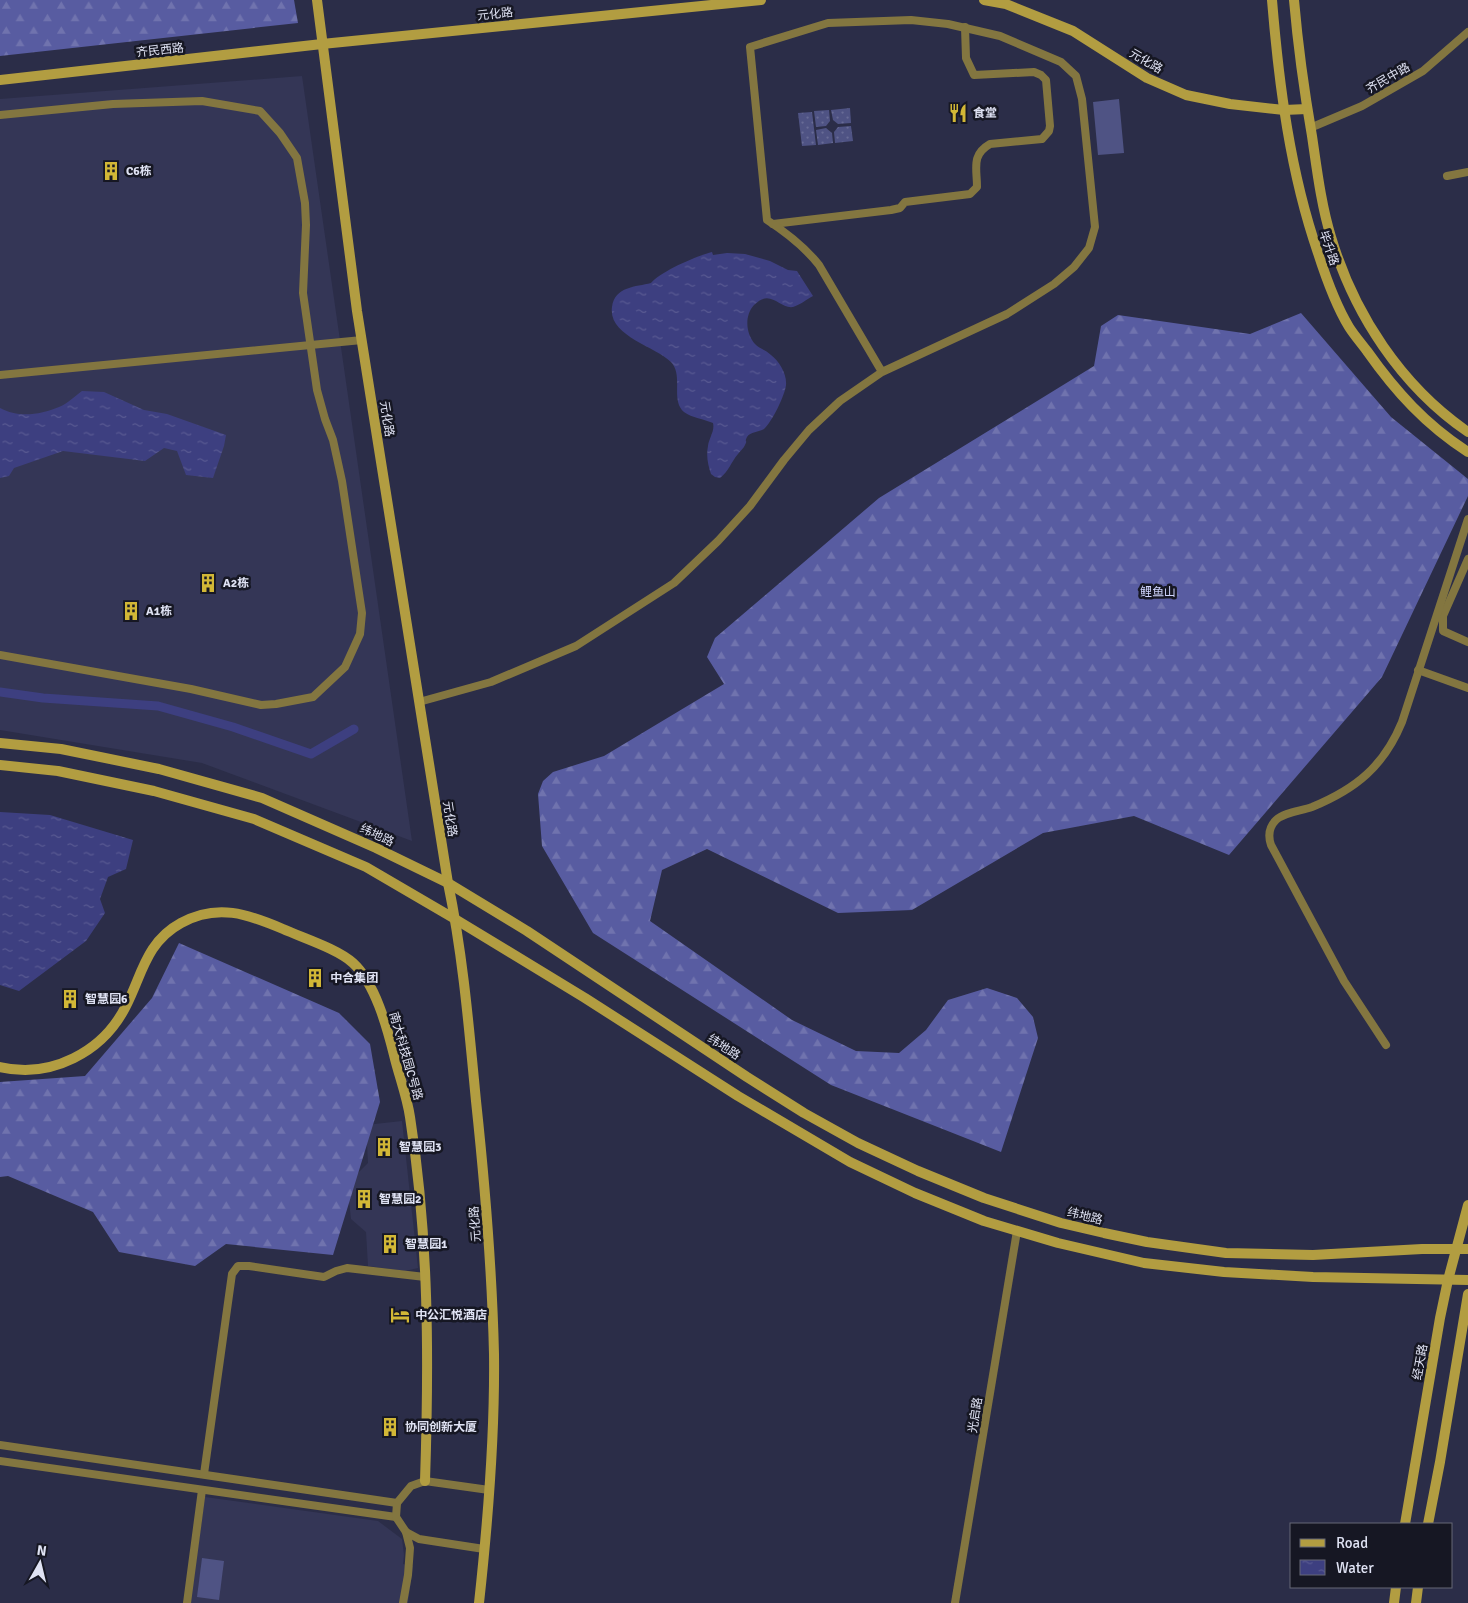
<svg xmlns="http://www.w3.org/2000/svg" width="1468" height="1603" font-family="Signika,'Noto Sans SC',sans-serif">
  <defs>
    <pattern id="grass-dots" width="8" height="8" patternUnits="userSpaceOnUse" patternTransform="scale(1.25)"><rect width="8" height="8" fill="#4f5384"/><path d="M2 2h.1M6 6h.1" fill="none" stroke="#686b96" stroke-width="1.8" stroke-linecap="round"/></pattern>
    <pattern id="forest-firs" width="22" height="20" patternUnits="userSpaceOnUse" patternTransform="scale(1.25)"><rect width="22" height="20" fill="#585ca1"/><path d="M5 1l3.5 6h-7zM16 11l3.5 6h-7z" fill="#7073ae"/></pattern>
    <pattern id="water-ripples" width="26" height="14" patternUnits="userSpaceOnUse" patternTransform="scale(1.25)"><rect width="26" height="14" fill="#3d3f80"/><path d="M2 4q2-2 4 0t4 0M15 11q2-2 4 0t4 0" fill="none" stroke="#595a92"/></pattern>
  </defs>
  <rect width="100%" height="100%" fill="#2b2d48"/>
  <g fill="#343656">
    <path d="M302,76L412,841L202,763L0,730V99Z"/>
    <path d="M402,1121L418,1268L405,1271L368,1266L366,1232L351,1219L348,1191L355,1176L368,1163L366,1125Z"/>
    <path d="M205,1497L378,1521L402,1539L404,1555L403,1564L413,1566L408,1603H190Z"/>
  </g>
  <g fill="url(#grass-dots)">
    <path d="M850,108L851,123L838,124L833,120L831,110Z"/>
    <path d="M829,110L830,121L826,126L816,127L814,111Z"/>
    <path d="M812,112L816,145L802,146L798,113Z"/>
    <path d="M851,126L853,141L835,143L834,132L838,127Z"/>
    <path d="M826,128L832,133L833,143L818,145L816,130Z"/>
  </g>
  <g fill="url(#forest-firs)">
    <path d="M0,0H294L298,23L0,56Z"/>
    <path d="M1301,313L1391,417L1468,479V496L1382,677L1229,855L1134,816L1043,833L912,910L838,913L707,849L662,870L650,921L792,1020L856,1051L899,1053L926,1030L948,1000L987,988L1017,998L1033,1017L1038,1038L1001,1152L831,1085L593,933L542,846L538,794L543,781L553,772L604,756L724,684L707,657L715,638L879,498L1094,366L1101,326L1118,315L1250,334Z"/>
    <path d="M179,943L339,1013L370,1044L380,1102L333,1255L226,1244L195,1266L119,1252L93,1212L8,1176L0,1177V1082L85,1076L152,998Z"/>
  </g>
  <g fill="#4f5384">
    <path d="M1119,99L1124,153L1098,155L1093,102Z"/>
    <path d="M202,1558L224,1561L219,1600L197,1597Z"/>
  </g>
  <g fill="url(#water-ripples)">
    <path d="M712,252L713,255L727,253L745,254L770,261L788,270L797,271L813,296C807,299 800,305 793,307C779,309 771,288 754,305C744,316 746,334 755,344C760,349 766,350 771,355C779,361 787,374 786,385C785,395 772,422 764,429C759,432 750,432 747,437C744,443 748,439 745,445C744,448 740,451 738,454C731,462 729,471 720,478L715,477L711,474C708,465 706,456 708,446C709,438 715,431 713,423C704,419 692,418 684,412C670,400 684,376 671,362C655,346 608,336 612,307C615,286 636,287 651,283C660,272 696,256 712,252Z"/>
    <path d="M82,391L104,392L144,410L167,414L226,435L224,446L213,478L186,475L177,451L164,448L145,461L63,451L14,468L9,476L0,478V408C18,418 40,415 59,407C67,404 75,396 82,391Z"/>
    <path d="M0,812L50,815L133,840L126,869L108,877L100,899L105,913L86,941L19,991L0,985Z"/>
  </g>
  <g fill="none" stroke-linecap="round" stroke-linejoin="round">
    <path stroke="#3d3f80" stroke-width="9" d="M0,692L43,698L158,706L233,727L311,754L354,729"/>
    <g stroke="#837640" stroke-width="8">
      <path d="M0,115L113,104L202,101L260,111L280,133L297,158L305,203L306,225L303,293L317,390L325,419L333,440L342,481L362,613L360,634L345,667L313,697L276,704L261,705L191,689L0,655"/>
      <path d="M1310,128L1362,106L1423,71L1468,32"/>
      <path d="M1447,176L1468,172"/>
      <path d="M773,224L891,210L900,208L905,202L970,194L977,187C977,168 971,155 990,144L1042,139L1049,131L1050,126L1046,80L1041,75L1034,72L974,75L966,58L965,27"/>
      <path d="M0,375L362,340"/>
      <path d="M1468,559L1443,616V631L1468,642"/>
      <path d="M1418,670L1468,688"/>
      <path d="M419,702L491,682L576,646L674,583L718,541L750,506L784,460L809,430L840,401L882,372L1007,314L1054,284L1074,267L1089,248L1095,227L1082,99L1076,76L1061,62L1000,36L948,24L911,20L828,23L750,47L767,220C787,233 804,246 819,265L882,372"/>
      <path d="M1386,1045L1344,981L1271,845C1268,836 1269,827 1276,820C1284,812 1301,811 1312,807C1356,789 1384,766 1402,722L1468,519"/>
      <path d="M0,1445L397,1503"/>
      <path d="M0,1461L396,1517"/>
      <path d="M204,1474L232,1274L238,1266H249L324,1277L336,1271L347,1268L425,1277"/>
      <path d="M484,1549L419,1539L406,1532L396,1517L397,1503L411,1486L425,1481L489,1490"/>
      <path d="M187,1603L202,1490"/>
      <path d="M403,1603L408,1575L410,1548L406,1532"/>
      <path d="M955,1603L1017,1231"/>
    </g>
    <g stroke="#b29d41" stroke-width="10">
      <path d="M317,0L357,311L448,883C463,955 469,1028 476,1101C485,1185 492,1269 494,1354C495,1437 488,1521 479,1603"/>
      <path d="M984,0L1006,4L1073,31L1147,78L1186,95L1230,104L1284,110L1307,109"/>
      <path d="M1272,0C1279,85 1290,172 1318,253C1326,278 1335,304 1349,327C1354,335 1361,343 1367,351C1396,392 1426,425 1468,452"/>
      <path d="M1294,0C1298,46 1304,90 1312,136C1317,170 1321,204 1331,237C1354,314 1401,386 1468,432"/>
      <path d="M0,80L322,44L761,0"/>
      <path d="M0,743L61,749L159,769L262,798L376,848L448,883L527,931L747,1077L804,1113L858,1143L918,1171L984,1198L1061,1223L1104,1233L1147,1242L1226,1253L1313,1255L1422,1249H1468"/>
      <path d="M0,765L58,771L154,791L254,819L366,867L455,919L585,998L738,1096L850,1162L915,1193L984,1221L1058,1243L1144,1263L1224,1272L1313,1277L1468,1280"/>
      <path d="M0,1067C51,1079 103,1052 126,1006C142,975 146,942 181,923C217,903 248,914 283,929C303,938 338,949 353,963C375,983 387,1027 394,1055C399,1076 407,1096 410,1117C429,1238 429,1360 425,1481"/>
      <path d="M1405,1524L1440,1318L1448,1280L1468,1205"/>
      <path d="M1428,1524L1440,1462L1468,1294"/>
      <path d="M1394,1603L1396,1587"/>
      <path d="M1416,1603L1418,1587"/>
    </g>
  </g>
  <defs>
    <g id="restaurant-bare" transform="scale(1.5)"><path d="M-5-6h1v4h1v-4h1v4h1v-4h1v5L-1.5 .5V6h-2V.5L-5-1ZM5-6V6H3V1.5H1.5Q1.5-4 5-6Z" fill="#d2b736" stroke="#161723" stroke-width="2.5" paint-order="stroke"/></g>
    <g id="building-bare" transform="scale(1.5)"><path d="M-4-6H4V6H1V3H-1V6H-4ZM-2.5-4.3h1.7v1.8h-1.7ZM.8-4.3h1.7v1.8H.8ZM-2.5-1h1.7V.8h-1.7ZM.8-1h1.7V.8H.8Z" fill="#d2b736" stroke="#161723" stroke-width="2.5" paint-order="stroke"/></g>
    <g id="hotel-bare" transform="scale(1.5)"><path d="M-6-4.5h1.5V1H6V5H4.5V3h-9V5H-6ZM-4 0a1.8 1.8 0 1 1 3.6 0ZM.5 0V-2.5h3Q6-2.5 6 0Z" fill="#d2b736" stroke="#161723" stroke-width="2.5" paint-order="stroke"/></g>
  </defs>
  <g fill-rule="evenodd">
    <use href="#restaurant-bare" x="958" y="113"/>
    <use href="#building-bare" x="111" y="171"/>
    <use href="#building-bare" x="208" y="583"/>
    <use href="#building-bare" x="131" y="611"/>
    <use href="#building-bare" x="315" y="978"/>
    <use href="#building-bare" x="70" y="999"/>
    <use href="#building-bare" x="384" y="1147"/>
    <use href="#building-bare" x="364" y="1199"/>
    <use href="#building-bare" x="390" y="1244"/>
    <use href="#hotel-bare" x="400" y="1315"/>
    <use href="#building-bare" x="390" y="1427"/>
  </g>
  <g text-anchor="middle" stroke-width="5" stroke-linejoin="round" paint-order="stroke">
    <g font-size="12" fill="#dfe2f3" stroke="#161723">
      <text transform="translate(495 14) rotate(-6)" y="4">元化路</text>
      <text transform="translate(160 50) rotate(-6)" y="4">齐民西路</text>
      <text transform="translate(1146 61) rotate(30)" y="4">元化路</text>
      <text transform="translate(1388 78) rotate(-30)" y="4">齐民中路</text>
      <text transform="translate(1329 248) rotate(71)" y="4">毕升路</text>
      <text transform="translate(387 419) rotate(81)" y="4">元化路</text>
      <text transform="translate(450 819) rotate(81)" y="4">元化路</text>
      <text transform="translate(377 835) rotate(25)" y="4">纬地路</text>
      <text transform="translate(724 1047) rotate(33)" y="4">纬地路</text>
      <text transform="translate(406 1056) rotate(74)" y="4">南大科技园C号路</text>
      <text transform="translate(1085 1216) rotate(14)" y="4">纬地路</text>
      <text transform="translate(475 1224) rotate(-94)" y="4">元化路</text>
      <text transform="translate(1420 1362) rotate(-80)" y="4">经天路</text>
      <text transform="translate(975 1415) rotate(-81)" y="4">光启路</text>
    </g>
    <g font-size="12" font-weight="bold" fill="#dfe2f3" stroke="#161723" text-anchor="start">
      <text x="973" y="117">食堂</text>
      <text x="126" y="175">C6栋</text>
      <text x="223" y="587">A2栋</text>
      <text x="146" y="615">A1栋</text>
      <text x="330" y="982">中合集团</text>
      <text x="85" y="1003">智慧园6</text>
      <text x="399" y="1151">智慧园3</text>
      <text x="379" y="1203">智慧园2</text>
      <text x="405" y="1248">智慧园1</text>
      <text x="415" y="1319">中公汇悦酒店</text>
      <text x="405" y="1431">协同创新大厦</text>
    </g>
    <g font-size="12" fill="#cfd4fc" stroke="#161723">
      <text x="1158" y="596">鲤鱼山</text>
    </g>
  </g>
  <rect x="1290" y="1523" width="162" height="65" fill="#161723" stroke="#666876"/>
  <rect x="1300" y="1539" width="25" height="8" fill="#b29d41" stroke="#666876"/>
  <text x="1336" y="1548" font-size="15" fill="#dfe2f3">Road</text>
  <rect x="1300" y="1560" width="25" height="15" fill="url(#water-ripples)" stroke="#666876"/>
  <text x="1336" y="1573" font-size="15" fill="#dfe2f3">Water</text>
  <g transform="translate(40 1563) rotate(8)" stroke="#161723" stroke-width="4" paint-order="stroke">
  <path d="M0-4L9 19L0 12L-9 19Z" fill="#dfe2f3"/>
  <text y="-8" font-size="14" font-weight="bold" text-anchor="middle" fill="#dfe2f3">N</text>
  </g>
</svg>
